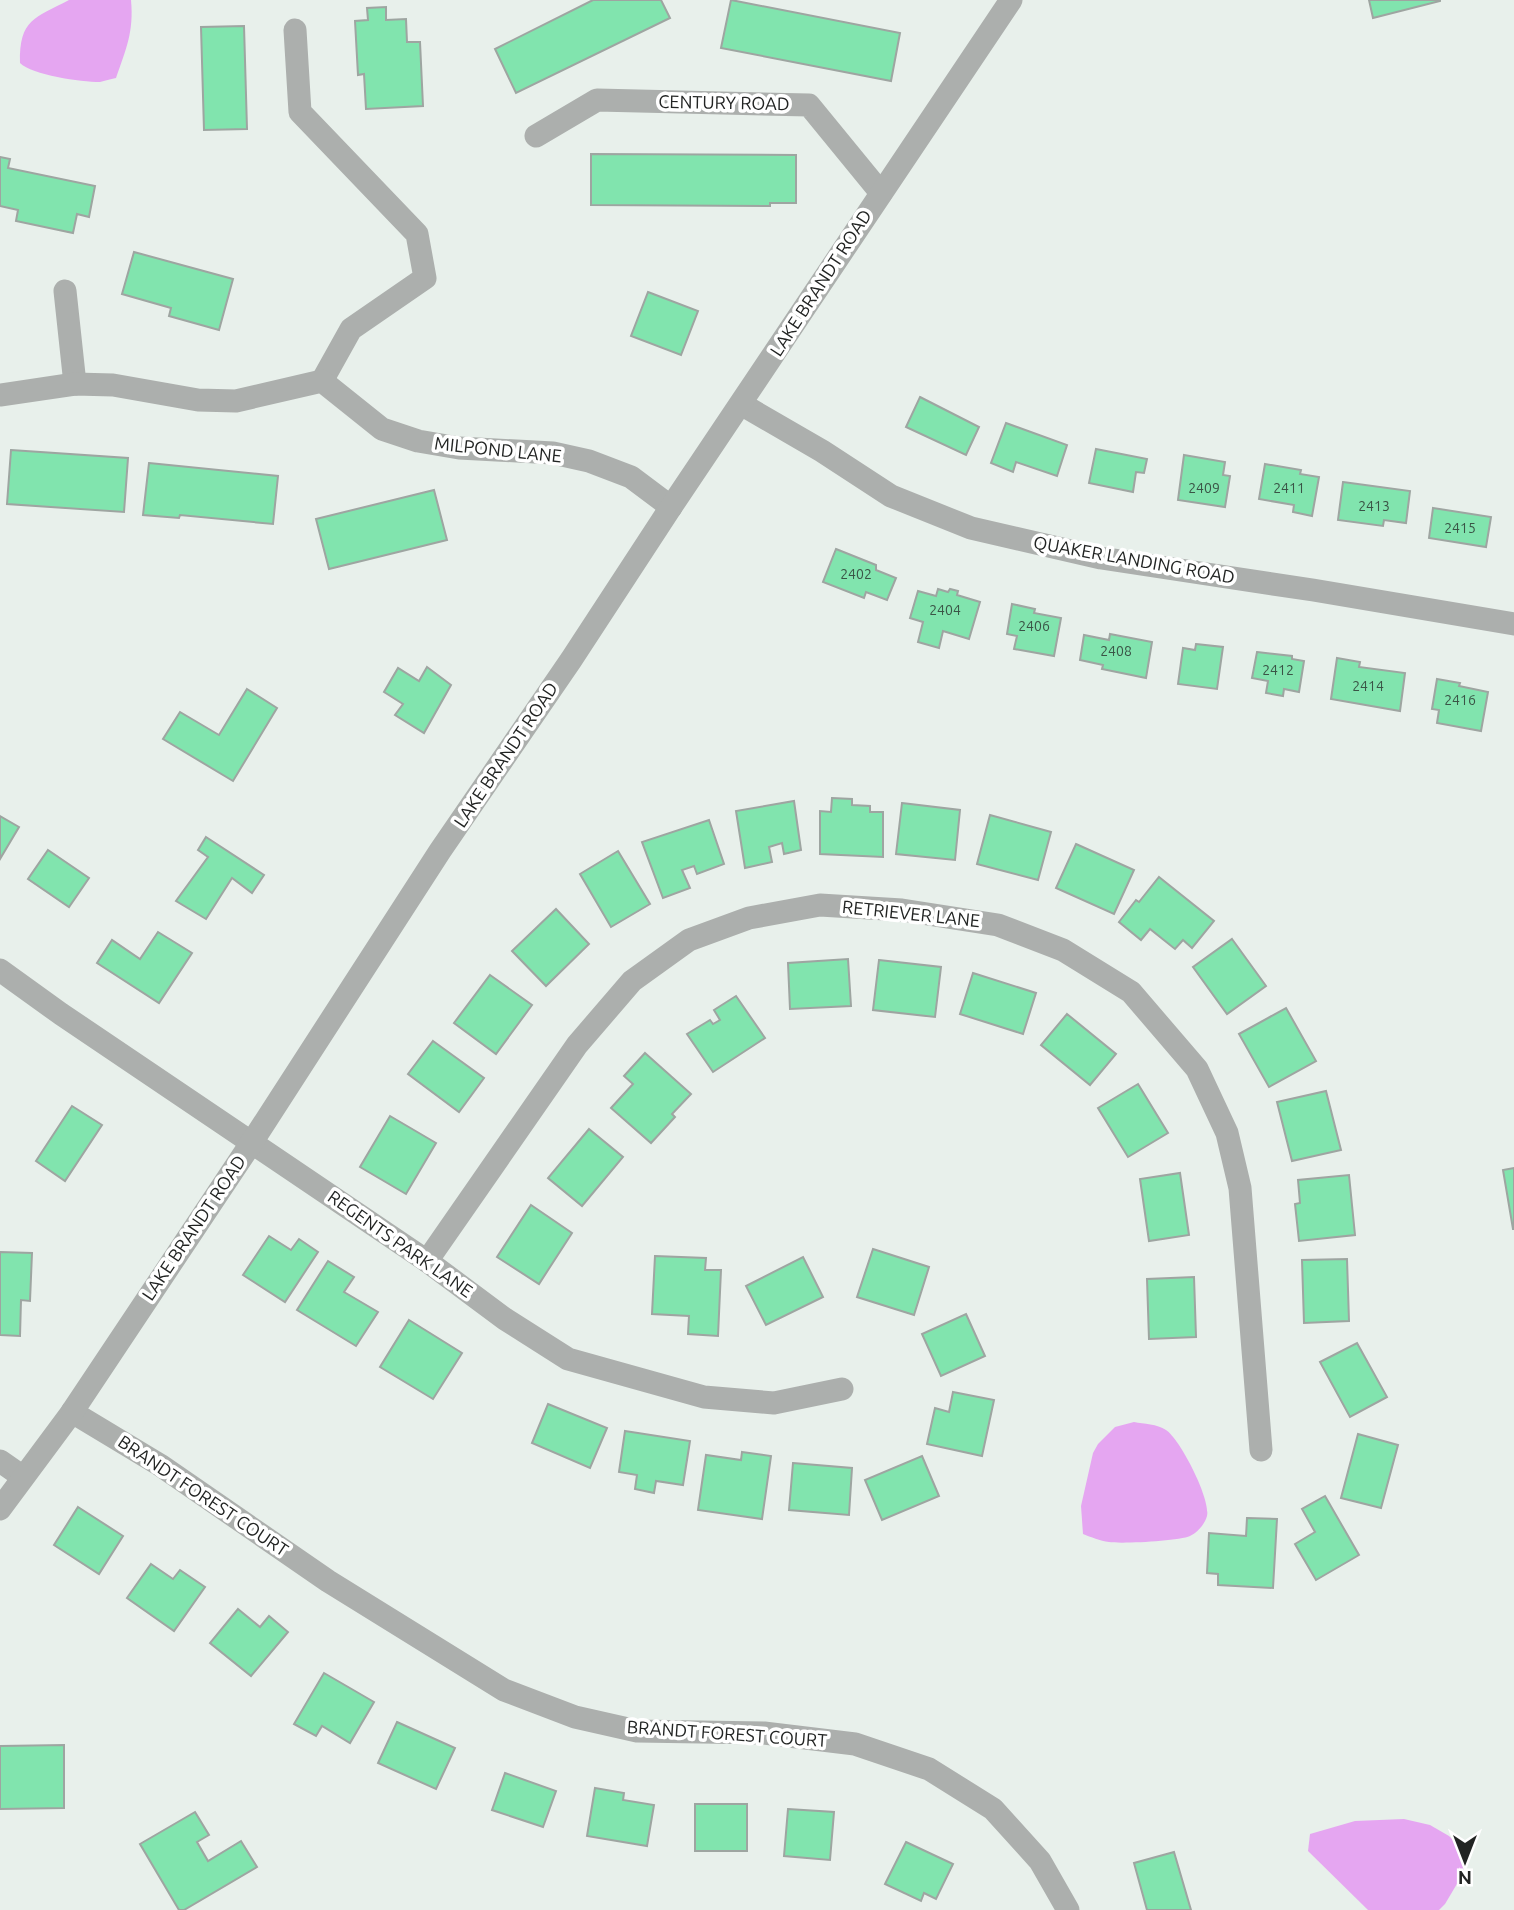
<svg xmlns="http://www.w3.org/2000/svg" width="1514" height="1910" font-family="Ubuntu,sans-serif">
  <rect width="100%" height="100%" fill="#e8f0eb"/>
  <g fill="#e5a6f1">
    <path d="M69,0H131C134,32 126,49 116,78C110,79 105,81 100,82C81,82 32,75 20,63C19,19 35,18 69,0Z"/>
    <path d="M1134,1422C1144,1424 1157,1424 1166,1430C1180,1439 1211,1499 1207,1516C1205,1524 1197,1533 1190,1536C1179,1541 1121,1544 1109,1542C1100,1541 1091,1537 1083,1534L1081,1506L1093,1453L1098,1444L1115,1427Z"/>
    <path d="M1404,1819L1430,1825L1449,1836L1457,1844L1464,1859V1872L1445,1904L1439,1910H1368L1308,1851L1310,1834L1355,1821Z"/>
  </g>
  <g fill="#81e4ae" stroke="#9ea5a1" stroke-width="2">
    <path d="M593,0H661L670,18L516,93L495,49Z"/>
    <path d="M731,0L900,33L891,81L721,48Z"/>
    <path d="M1369,0H1440V1L1373,18Z"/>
    <path d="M386,7V20L406,19L407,42H420L423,106L366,109L364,74L358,75L355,21L368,20L367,8Z"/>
    <path d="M244,26L247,129L204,130L201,27Z"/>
    <path d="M591,154L796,155V203H770V206L591,205Z"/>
    <path d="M0,157L10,159L8,168L95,186L89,217L77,214L73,233L16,221L18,210L0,206Z"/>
    <path d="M134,252L233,279L219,330L169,316L171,308L122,294Z"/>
    <path d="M648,292L698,311L681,355L631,336Z"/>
    <path d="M920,397L979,427L966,455L906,427Z"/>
    <path d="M1006,423L1067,445L1057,476L1016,462L1013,472L991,463Z"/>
    <path d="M1096,449L1147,459L1144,473L1136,472L1133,492L1089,483Z"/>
    <path d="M11,450L128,458L124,512L7,504Z"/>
    <path d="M1184,455L1225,462L1223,475L1230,476L1225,507L1178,500Z"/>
    <path d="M149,463L278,476L273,524L180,515L179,518L143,515Z"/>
    <path d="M1265,464L1301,470L1300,474L1319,477L1312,516L1293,512L1294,505L1259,499Z"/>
    <path d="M1343,482L1410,491L1406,523L1384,520L1383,526L1338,520Z"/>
    <path d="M434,490L447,540L329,569L316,519Z"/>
    <path d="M1433,508L1491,517L1486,547L1429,538Z"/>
    <path d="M836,549L876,565V570L896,578L887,600L866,592L864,598L823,582Z"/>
    <path d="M938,589L948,592L950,589L958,591L957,595L980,602L969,639L943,631L939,648L918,642L923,622L910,618L918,591L936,596Z"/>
    <path d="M1012,604L1035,609L1034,613L1061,618L1054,656L1014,649L1017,636L1007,634Z"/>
    <path d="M1110,634L1152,642L1146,678L1102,669L1103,665L1080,660L1084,635L1109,640Z"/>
    <path d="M1196,644L1223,647L1217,689L1178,684L1183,648L1195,650Z"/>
    <path d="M1257,652L1292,656V659L1304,661L1299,692L1284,689L1283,696L1266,693L1268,681L1252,678Z"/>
    <path d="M1337,658L1360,662L1359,667L1405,673L1400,711L1331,699Z"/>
    <path d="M427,667L451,685L424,733L395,715L403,704L384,692L398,668L419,681Z"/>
    <path d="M1437,679L1460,683L1459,686L1488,692L1481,731L1437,723L1439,710L1432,709Z"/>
    <path d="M247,689L277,708L233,781L163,739L180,712L219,735Z"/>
    <path d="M832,798L852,799V805L870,806V812H883V857L820,854V811L831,812Z"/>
    <path d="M794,801L801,850L784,854L782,843L769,847L772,862L745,868L736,811Z"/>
    <path d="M902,803L960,810L955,860L896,854Z"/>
    <path d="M990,815L1051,832L1038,880L977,864Z"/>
    <path d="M0,816L19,827L0,859Z"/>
    <path d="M709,820L724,864L697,874L694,866L682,870L690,888L663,898L642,842Z"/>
    <path d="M206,837L264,875L252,893L232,878L206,919L176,901L208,857L198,850Z"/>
    <path d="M1076,844L1134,870L1114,914L1056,888Z"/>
    <path d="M48,850L89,878L69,907L28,879Z"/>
    <path d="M618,851L650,904L611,927L580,874Z"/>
    <path d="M1159,877L1214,921L1192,948L1183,940L1175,949L1150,929L1141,940L1119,922L1136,900L1139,902Z"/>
    <path d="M556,909L589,944L546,986L512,951Z"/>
    <path d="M158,932L192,953L159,1003L97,963L112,940L140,959Z"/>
    <path d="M1232,939L1266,986L1227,1014L1193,967Z"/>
    <path d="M848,959L851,1006L790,1009L788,963Z"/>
    <path d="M879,960L941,967L935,1017L873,1010Z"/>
    <path d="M973,973L1036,993L1023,1034L960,1014Z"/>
    <path d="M490,975L532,1005L496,1054L454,1023Z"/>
    <path d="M736,996L765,1038L713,1072L687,1034L710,1020L713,1024L720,1020L714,1010Z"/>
    <path d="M1286,1008L1316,1061L1269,1087L1239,1034Z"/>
    <path d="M1067,1014L1116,1054L1090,1085L1041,1045Z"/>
    <path d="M433,1041L484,1078L459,1112L408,1074Z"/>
    <path d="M645,1053L691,1094L672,1114L675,1117L651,1143L611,1108L633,1084L624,1076Z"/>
    <path d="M1138,1084L1168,1133L1128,1157L1098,1108Z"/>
    <path d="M1326,1091L1341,1150L1292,1161L1277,1102Z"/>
    <path d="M72,1106L102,1125L65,1181L36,1161Z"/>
    <path d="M390,1116L436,1143L406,1194L360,1167Z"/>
    <path d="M589,1129L623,1157L582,1206L548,1178Z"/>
    <path d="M1514,1168V1229H1513L1503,1170Z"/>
    <path d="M1180,1173L1189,1235L1149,1241L1140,1179Z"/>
    <path d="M1349,1175L1355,1235L1299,1241L1295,1204L1300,1203L1298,1180Z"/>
    <path d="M531,1205L572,1233L539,1284L497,1257Z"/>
    <path d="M269,1236L291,1250L299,1239L318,1252L285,1302L243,1275Z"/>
    <path d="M873,1249L929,1267L914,1315L857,1297Z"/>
    <path d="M0,1252L32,1253L30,1301L21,1300L20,1336L0,1335Z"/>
    <path d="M655,1256L706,1258L705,1270H721L718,1336L688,1334L689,1316L652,1314Z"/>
    <path d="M803,1257L823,1297L766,1325L746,1286Z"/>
    <path d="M1347,1259L1349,1321L1304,1323L1302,1260Z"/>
    <path d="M328,1261L354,1277L344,1292L378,1312L356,1346L297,1310Z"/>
    <path d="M1194,1277L1196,1337L1149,1339L1147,1279Z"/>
    <path d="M966,1314L985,1356L941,1376L922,1334Z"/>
    <path d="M409,1320L462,1353L433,1399L380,1367Z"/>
    <path d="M1357,1343L1387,1397L1350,1417L1320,1362Z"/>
    <path d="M953,1392L994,1400L982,1456L927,1444L935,1408L949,1412Z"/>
    <path d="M548,1404L607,1428L590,1468L532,1443Z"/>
    <path d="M625,1431L690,1441L683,1485L656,1481L654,1493L635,1489L637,1475L619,1472Z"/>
    <path d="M1358,1434L1398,1445L1381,1508L1341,1498Z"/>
    <path d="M742,1452L771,1456L762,1519L698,1510L706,1455L741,1460Z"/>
    <path d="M922,1456L939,1496L882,1520L865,1480Z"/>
    <path d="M793,1463L852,1468L849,1515L789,1510Z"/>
    <path d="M1325,1496L1359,1555L1316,1580L1295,1544L1315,1532L1302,1509Z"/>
    <path d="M78,1507L123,1536L99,1574L54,1545Z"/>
    <path d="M1247,1518L1277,1519L1273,1588L1218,1585V1574L1207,1573L1209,1533L1246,1536Z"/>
    <path d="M151,1564L173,1579L180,1570L205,1587L174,1631L127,1598Z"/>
    <path d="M238,1609L260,1627L269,1616L288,1632L251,1676L210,1643Z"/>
    <path d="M324,1673L374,1702L350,1743L322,1726L316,1736L294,1724Z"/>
    <path d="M397,1722L455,1748L436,1789L378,1763Z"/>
    <path d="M64,1745V1808L0,1809V1746Z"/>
    <path d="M505,1773L556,1791L543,1827L492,1810Z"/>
    <path d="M595,1788L624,1793L623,1800L654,1805L647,1846L587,1836Z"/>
    <rect x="695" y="1804" width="52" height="47"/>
    <path d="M788,1809L834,1812L830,1860L784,1856Z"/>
    <path d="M195,1812L209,1835L197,1842L208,1861L241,1841L257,1867L184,1910H179L140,1844Z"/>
    <path d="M906,1842L953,1864L936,1899L924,1893L921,1901L885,1884Z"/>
    <path d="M1174,1852L1191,1910H1147L1134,1863Z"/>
  </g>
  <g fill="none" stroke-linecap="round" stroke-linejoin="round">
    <g stroke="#acafad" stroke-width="23">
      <path d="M295,30L300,112L417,234L425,278L351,329L322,381"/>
      <path d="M536,136L597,100L809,105L881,193"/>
      <path d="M65,291L75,384"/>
      <path d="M0,395L75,384L113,385L198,400L236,401L322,381L382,429L418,441L459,448L553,453L589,461L631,477L671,507"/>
      <path d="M741,404L822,451L891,496L971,528L1101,558L1313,590L1514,624"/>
      <path d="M0,970L61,1014L427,1261L505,1319L568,1359L704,1397L774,1403L842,1389"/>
      <path d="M427,1261L577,1045L632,981L689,940L749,918L820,905L902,910L998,925L1063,950L1131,992L1197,1069L1227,1133L1240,1188L1261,1450"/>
      <path d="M72,1412L160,1465L328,1581L504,1690L575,1717L637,1731L764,1733L855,1744L929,1769L993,1809L1040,1861L1068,1910"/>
      <path d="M0,1461L23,1477"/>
      <path d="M0,1509L72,1412L252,1142L440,851L571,660L671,507L1011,0"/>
    </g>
  </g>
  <g text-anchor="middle" stroke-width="7" stroke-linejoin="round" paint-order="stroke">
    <g font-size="14" fill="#3a5446">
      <text x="1204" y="493">2409</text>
      <text x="1289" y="493">2411</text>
      <text x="1374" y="511">2413</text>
      <text x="1460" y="533">2415</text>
      <text x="856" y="579">2402</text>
      <text x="945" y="615">2404</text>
      <text x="1034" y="631">2406</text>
      <text x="1116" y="656">2408</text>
      <text x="1278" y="675">2412</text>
      <text x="1368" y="691">2414</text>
      <text x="1460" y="705">2416</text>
    </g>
    <g font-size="18" fill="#222423" stroke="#fff">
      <text transform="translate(724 103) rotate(1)" y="6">CENTURY ROAD</text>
      <text transform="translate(821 283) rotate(-57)" y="6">LAKE BRANDT ROAD</text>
      <text transform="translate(498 450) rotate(6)" y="6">MILPOND LANE</text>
      <text transform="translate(1134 560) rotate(10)" y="6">QUAKER LANDING ROAD</text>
      <text transform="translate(506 755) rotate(-56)" y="6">LAKE BRANDT ROAD</text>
      <text transform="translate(911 914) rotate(6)" y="6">RETRIEVER LANE</text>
      <text transform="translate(194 1228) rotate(-56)" y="6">LAKE BRANDT ROAD</text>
      <text transform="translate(400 1244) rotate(35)" y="6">REGENTS PARK LANE</text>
      <text transform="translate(203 1496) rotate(34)" y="6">BRANDT FOREST COURT</text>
      <text transform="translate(727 1734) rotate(4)" y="6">BRANDT FOREST COURT</text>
    </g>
  </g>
  <g transform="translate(1465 1861) rotate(180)" stroke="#ffffff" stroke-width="5" paint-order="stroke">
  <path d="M0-5L12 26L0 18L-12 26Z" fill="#222423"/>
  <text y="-10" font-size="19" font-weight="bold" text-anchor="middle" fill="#222423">N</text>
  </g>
</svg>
